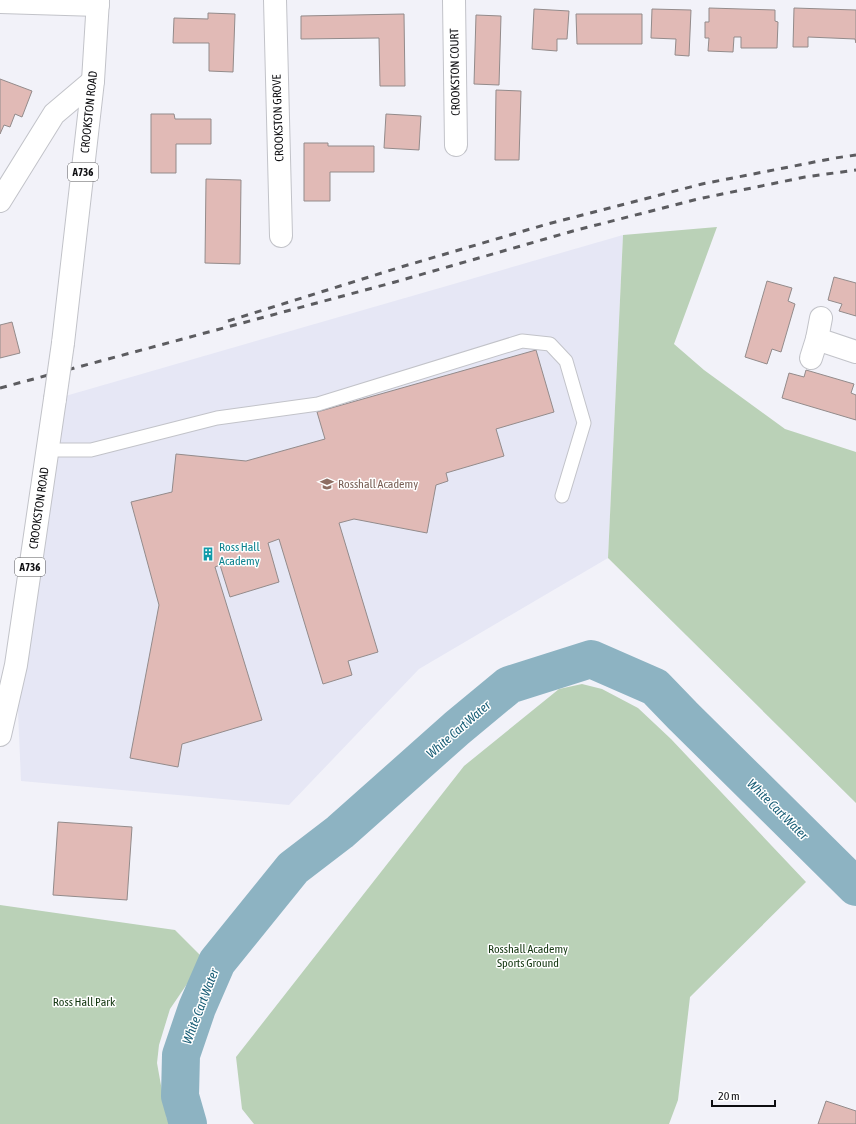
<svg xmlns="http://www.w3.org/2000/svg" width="856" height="1124" font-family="'Asap Condensed',sans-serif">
  <rect width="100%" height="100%" fill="#f2f2f9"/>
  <path fill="#e6e7f5" d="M623,235L608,558L419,669L289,805L21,781L16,665L55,399Z"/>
  <g fill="#bad1b7">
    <path d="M717,227L674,344L704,370L785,429L856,452V803L608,558L623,235Z"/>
    <path d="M582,684L602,689L638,708L671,739L806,882L690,997L678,1100L669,1124H254L242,1109L236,1057L464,766L559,689Z"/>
    <path d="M0,905L175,930L204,959L170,1009L159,1045L157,1063L167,1119L170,1124H0Z"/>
  </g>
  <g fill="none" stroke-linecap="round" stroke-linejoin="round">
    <path stroke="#8db3c2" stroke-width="38" d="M188,1124L180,1096L181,1055L197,1008L217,962L293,868L340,832L457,728L509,685L591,659L655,687L683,716L856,887"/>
  </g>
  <g fill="#e1bab6" stroke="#938b8b">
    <path d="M709,8L775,10V21L778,22L777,48H741V37H734L733,52L708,51L709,38H705V22H709Z"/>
    <path d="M794,8L856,10V43L855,39L808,37V47H793Z"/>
    <path d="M534,9L569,11L567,39H557V51L532,49Z"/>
    <path d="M652,9L691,10L689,56L675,55L676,39L651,38Z"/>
    <path d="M208,13L235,14L233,72L209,71V43H173L174,18L208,19Z"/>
    <path d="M404,14L405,86H380L379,38L301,39V16Z"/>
    <path d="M576,14H642V44H577Z"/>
    <path d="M476,15L501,16L499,85L474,84Z"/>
    <path d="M0,79L32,91L22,117L15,114L10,127L4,125L0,134Z"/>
    <path d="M496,90L521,91L519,160H495Z"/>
    <path d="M151,114H174L175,119H211V144H176V173H151Z"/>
    <path d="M386,114L421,116L419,150L384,148Z"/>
    <path d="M304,143H328V146H374V172H330V201H304Z"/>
    <path d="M206,179L241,180L240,264L205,263Z"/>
    <path d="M834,277L856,283V316L839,311L842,304L828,300Z"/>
    <path d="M767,281L792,288L788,301L795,304L781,352L772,349L767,364L745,357Z"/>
    <path d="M12,322L20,353L0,358V325Z"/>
    <path d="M536,350L554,412L496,429L504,456L446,473L448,481L436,485L427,533L354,519L339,523L378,652L348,661L352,675L323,684L279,539L268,543L279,582L230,597L220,565L215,567L262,720L182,744L178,767L130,758L159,605L131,502L172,492L176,454L246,461L325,439L317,412Z"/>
    <path d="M806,370L854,384L851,393L856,395V420L782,398L789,373L804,377Z"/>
    <path d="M58,822L132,827L127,900L53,895Z"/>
    <path d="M826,1101L856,1111V1124H818Z"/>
  </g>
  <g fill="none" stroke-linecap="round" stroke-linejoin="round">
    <g stroke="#c2c3c9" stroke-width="15">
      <path id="service" d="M47,450H91L217,418L318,404L522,341L550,344L566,361L584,423L562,496"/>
    </g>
    <g stroke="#c2c3c9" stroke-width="24">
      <g id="minor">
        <path d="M275,0L281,236"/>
        <path d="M454,0L456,145"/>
        <path d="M0,2L98,5"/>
        <path d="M0,201L54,114L93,81"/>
        <path d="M817,339L856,352"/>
        <path d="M811,358L817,339L821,318"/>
      </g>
    </g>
    <g stroke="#c2c3c9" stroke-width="24">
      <g id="primary">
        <path d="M63,343L93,81L98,0"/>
        <path d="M0,735L16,665L55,399"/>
      </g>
    </g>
    <use href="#service" stroke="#fff" stroke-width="13"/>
    <use href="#minor" stroke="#fff" stroke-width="22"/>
    <use href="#primary" stroke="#fff" stroke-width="22"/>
    <g stroke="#5c5c60" stroke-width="3" stroke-dasharray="7 7" stroke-linecap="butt">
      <path d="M228,321L401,267L544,225L702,184L835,158L856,155"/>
      <path d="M0,388L395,282L573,231L698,199L805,177L856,170"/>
    </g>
    <g stroke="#c2c3c9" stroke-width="24" stroke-linecap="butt">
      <path id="primary-bridge" d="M55,399L63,343"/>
    </g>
    <use href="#primary-bridge" stroke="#fff" stroke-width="22"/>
  </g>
  <defs>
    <g id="school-bare" transform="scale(1.08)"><path d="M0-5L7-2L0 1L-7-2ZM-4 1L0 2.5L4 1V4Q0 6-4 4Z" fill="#8d6e63" stroke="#fff" stroke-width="2.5" paint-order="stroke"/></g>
    <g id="building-bare" transform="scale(1.08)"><path d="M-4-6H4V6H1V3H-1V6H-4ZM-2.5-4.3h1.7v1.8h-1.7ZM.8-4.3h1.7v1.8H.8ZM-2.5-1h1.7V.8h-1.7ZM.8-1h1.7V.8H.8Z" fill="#0f9aa8" stroke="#fff" stroke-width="2.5" paint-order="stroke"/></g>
  </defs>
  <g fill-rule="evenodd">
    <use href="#school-bare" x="327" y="484"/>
    <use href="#building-bare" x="208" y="554"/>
  </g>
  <g text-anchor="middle" stroke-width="3" stroke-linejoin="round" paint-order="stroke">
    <g fill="#fff" stroke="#565658" stroke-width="1">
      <rect x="68" y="163" width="30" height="18" rx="3"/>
      <rect x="15" y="558" width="30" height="18" rx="3"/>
    </g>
    <g font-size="11" font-weight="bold" fill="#0e0e11">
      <text x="83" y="176">A736</text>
      <text x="30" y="571">A736</text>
    </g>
    <g font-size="12" fill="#0e0e11" stroke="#fff">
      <text transform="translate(455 72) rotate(-91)" y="4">CROOKSTON COURT</text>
      <text transform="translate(89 112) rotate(-84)" y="4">CROOKSTON ROAD</text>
      <text transform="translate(278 118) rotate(-92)" y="4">CROOKSTON GROVE</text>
      <text transform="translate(39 508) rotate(-82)" y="4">CROOKSTON ROAD</text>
    </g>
    <g font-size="12" fill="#785e54" stroke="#fff" text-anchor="start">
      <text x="338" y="488">Rosshall Academy</text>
    </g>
    <g font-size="12" fill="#0d838f" stroke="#fff" text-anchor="start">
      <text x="219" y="551">Ross Hall<tspan x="219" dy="14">Academy</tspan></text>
    </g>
    <g font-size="12" fill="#143711" stroke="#fff">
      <text x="528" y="953">Rosshall Academy<tspan x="528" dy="14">Sports Ground</tspan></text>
      <text x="84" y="1006">Ross Hall Park</text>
    </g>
    <g font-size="13" font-style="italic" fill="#1a5f77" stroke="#fff">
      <text transform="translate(458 729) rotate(-41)" y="5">White Cart Water</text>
      <text transform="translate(778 809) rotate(45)" y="5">White Cart Water</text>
      <text transform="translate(200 1006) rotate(-69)" y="5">White Cart Water</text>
    </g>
  </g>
  <path d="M712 1100v6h63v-6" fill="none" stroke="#0e0e11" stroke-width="2"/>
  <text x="718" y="1100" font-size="12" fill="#0e0e11" stroke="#ffffff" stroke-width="3" paint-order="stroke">20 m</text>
</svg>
